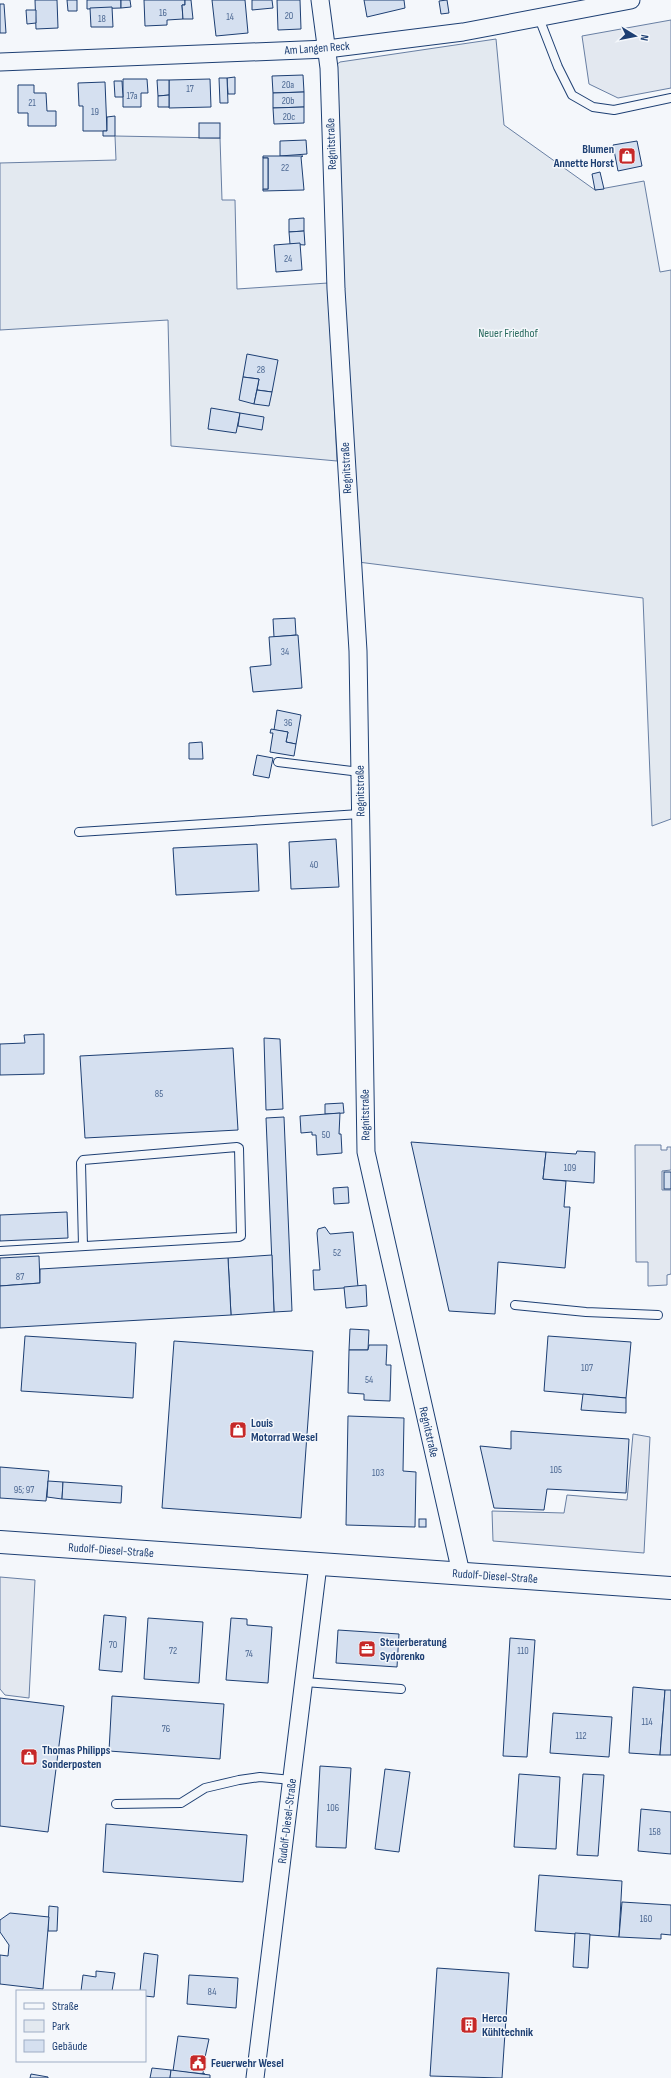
<svg xmlns="http://www.w3.org/2000/svg" width="671" height="2078" font-family="'Sofia Sans Condensed',sans-serif">
  <rect width="100%" height="100%" fill="#f4f7fb"/>
  <g fill="#e3e9f0" stroke="#687fa3">
    <path d="M496,39L504,125L595,190L644,181L660,272L671,270V819L652,826L643,598L358,562L343,308L336,65L340,62Z"/>
    <path d="M115,136L220,138L222,200H235L237,289L328,283L337,461L171,446L168,320L0,330V163L116,160Z"/>
  </g>
  <g fill="#e3e8f0" stroke="#687fa3">
    <path d="M671,20V88L618,98L589,84L582,36Z"/>
    <path d="M635,1145H661V1150H667V1147H671V1170L662,1171V1190H671V1274L667,1275V1285L648,1286V1262H636Z"/>
    <path d="M633,1434L650,1437L644,1553L493,1541L492,1511L564,1513L567,1495L627,1500Z"/>
    <path d="M0,1577L35,1580L29,1698L5,1695L0,1689Z"/>
  </g>
  <g fill="#d5e0f0" stroke="#1d3f73">
    <path d="M35,0H57L58,28L36,29Z"/>
    <path d="M67,0H77V11H68Z"/>
    <path d="M87,0H121V8L87,9Z"/>
    <path d="M121,0H130L131,7L121,8Z"/>
    <path d="M144,0H185V5H182L183,19L167,20V25L145,26Z"/>
    <path d="M185,0H191L193,19H183L182,5H185Z"/>
    <path d="M212,0H245L248,33L216,36Z"/>
    <path d="M252,0H272L273,8L252,10Z"/>
    <path d="M277,0H300L301,29L278,30Z"/>
    <path d="M364,0H404L405,8L367,17Z"/>
    <path d="M447,0L449,13L441,14L439,1Z"/>
    <path d="M0,4H4L6,33H0Z"/>
    <path d="M90,8L112,7L113,27H91Z"/>
    <path d="M26,10H36V23L27,24Z"/>
    <path d="M303,75L304,92L273,93L272,76Z"/>
    <path d="M235,77V94H228L227,78Z"/>
    <path d="M219,78H227L228,103H220Z"/>
    <path d="M123,79H147L148,93H141V107H123Z"/>
    <path d="M210,79L211,107L169,108V80Z"/>
    <path d="M157,80H169V95L158,96Z"/>
    <path d="M114,81H122L123,97H115Z"/>
    <path d="M105,82L107,131H83V106H79L78,83Z"/>
    <path d="M18,85H34V93H46L47,111H56V126H28V113H18Z"/>
    <path d="M304,92V107L273,108V93Z"/>
    <path d="M169,95V107H158V96Z"/>
    <path d="M304,107V123L274,124L273,108Z"/>
    <path d="M115,116V136H103V131H107V117Z"/>
    <rect x="199" y="123" width="21" height="15"/>
    <path d="M306,140L307,154L280,156V141Z"/>
    <path d="M637,141L642,166L618,171L613,145Z"/>
    <path d="M263,156H303L301,157L304,190L263,191V189H268V158H263Z"/>
    <rect x="263" y="158" width="5" height="31"/>
    <path d="M600,172L604,189L595,190L592,174Z"/>
    <path d="M304,218V231L289,232V219Z"/>
    <path d="M304,231L305,245L290,244L289,232Z"/>
    <path d="M300,243L302,270L276,272L274,245Z"/>
    <path d="M247,354L278,360L272,392L257,390L259,379L243,377Z"/>
    <path d="M243,377L259,379L254,404L239,400Z"/>
    <path d="M257,390L272,392L269,406L254,404Z"/>
    <path d="M211,408L240,413L236,433L208,429Z"/>
    <path d="M240,413L264,417L262,430L238,426Z"/>
    <path d="M295,618L296,635L274,637L273,619Z"/>
    <path d="M298,635L302,688L253,692L250,667L271,665L269,637Z"/>
    <path d="M277,710L301,715L296,744L286,742L288,732L274,730Z"/>
    <path d="M271,729L288,732L286,742L296,744L294,756L270,752L273,733H270Z"/>
    <path d="M202,742L203,759H189V743Z"/>
    <path d="M257,755L273,758L269,778L253,775Z"/>
    <path d="M336,839L339,887L291,889L289,842Z"/>
    <path d="M257,844L259,891L176,895L173,848Z"/>
    <path d="M44,1034V1074L0,1075V1044L25,1043L24,1035Z"/>
    <path d="M264,1038L280,1039L283,1109L266,1110Z"/>
    <path d="M233,1048L238,1130L85,1138L80,1056Z"/>
    <path d="M343,1103L344,1113L325,1114V1104Z"/>
    <path d="M340,1113L339,1134H341L342,1153L317,1155L316,1135H312V1132L301,1133L300,1116Z"/>
    <path d="M284,1117L292,1311L274,1312L266,1118Z"/>
    <path d="M411,1142L546,1152L543,1179L566,1181L564,1207H570L565,1268L498,1262L495,1314L449,1311Z"/>
    <path d="M577,1151L595,1152L594,1183L543,1179L546,1152L576,1154Z"/>
    <rect x="664" y="1172" width="7" height="17"/>
    <path d="M348,1187L349,1203L334,1204L333,1188Z"/>
    <path d="M67,1212L68,1238L0,1241V1215Z"/>
    <path d="M325,1227L330,1234L353,1232L358,1287L314,1290L313,1270H320L317,1233L318,1229Z"/>
    <path d="M272,1255L274,1312L231,1315L228,1258Z"/>
    <path d="M39,1256L40,1283L0,1286V1258Z"/>
    <path d="M228,1258L231,1315L0,1328V1286L40,1283V1269Z"/>
    <path d="M366,1285L367,1306L346,1308L344,1287Z"/>
    <path d="M350,1329L369,1330L368,1350H349Z"/>
    <path d="M25,1336L136,1343L133,1398L21,1391Z"/>
    <path d="M548,1336L631,1342L626,1398L544,1391Z"/>
    <path d="M174,1341L313,1351L301,1518L162,1508Z"/>
    <path d="M369,1345H387L386,1365H391L390,1401L364,1400V1394L348,1393L349,1350H368Z"/>
    <path d="M583,1394L626,1398V1413L581,1410Z"/>
    <path d="M348,1416L404,1418L403,1471L416,1472L415,1527L346,1525Z"/>
    <path d="M511,1431L629,1439L626,1493L547,1489L544,1510L494,1508L480,1446L511,1449Z"/>
    <path d="M0,1467L49,1471L46,1501L0,1498Z"/>
    <path d="M48,1481L63,1482L62,1499L47,1497Z"/>
    <path d="M63,1482L122,1486L121,1503L62,1499Z"/>
    <rect x="419" y="1519" width="7" height="8"/>
    <path d="M104,1615L126,1617L122,1672L99,1670Z"/>
    <path d="M148,1618L203,1622L199,1683L144,1679Z"/>
    <path d="M231,1618L247,1619V1625L272,1627L268,1683L226,1680Z"/>
    <path d="M338,1630L399,1634L397,1667L336,1663Z"/>
    <path d="M510,1638L535,1640L527,1757L503,1756Z"/>
    <path d="M633,1687L665,1690L660,1755L629,1753Z"/>
    <path d="M665,1690H671V1755H660Z"/>
    <path d="M112,1696L224,1704L220,1759L109,1751Z"/>
    <path d="M0,1698L64,1706L48,1832L0,1826Z"/>
    <path d="M553,1713L612,1717L609,1757L550,1753Z"/>
    <path d="M320,1766L351,1768L346,1848L316,1847Z"/>
    <path d="M385,1769L410,1772L399,1852L375,1849Z"/>
    <path d="M519,1774L560,1777L556,1849L514,1847Z"/>
    <path d="M583,1774L604,1775L598,1856L577,1855Z"/>
    <path d="M641,1809L671,1812V1854L638,1851Z"/>
    <path d="M106,1824L247,1835L243,1882L103,1872Z"/>
    <path d="M539,1875L622,1881L619,1937L535,1931Z"/>
    <path d="M622,1902L671,1905V1935L661,1934V1939L619,1937Z"/>
    <path d="M49,1906L58,1907L57,1931H48Z"/>
    <path d="M10,1913L49,1917L43,1989L0,1984V1955L8,1956L9,1945L0,1932V1920Z"/>
    <path d="M575,1933L590,1934L588,1968L573,1967Z"/>
    <path d="M144,1953L158,1955L154,1997L145,1996V1991H140Z"/>
    <path d="M437,1968L509,1973L502,2078L430,2076Z"/>
    <path d="M96,1971L115,1973L112,1991H81L83,1975L96,1977Z"/>
    <path d="M189,1975L238,1978L236,2008L187,2004Z"/>
    <path d="M178,2036L209,2039L204,2062L203,2074H205L173,2071Z"/>
    <path d="M152,2068L171,2070L170,2078H150Z"/>
    <path d="M171,2070L210,2075V2078H170Z"/>
    <path d="M31,2074L48,2077V2078H30Z"/>
  </g>
  <g fill="none" stroke-linecap="round" stroke-linejoin="round">
    <g stroke="#1d3f73" stroke-width="10">
      <g id="lane">
        <path d="M539,18L558,67L572,95L593,107L614,110L671,98"/>
        <path d="M278,762L360,772"/>
        <path d="M79,832L360,814"/>
        <path d="M0,1251L239,1237L241,1236L239,1148L237,1147L83,1160L81,1163L83,1246"/>
        <path d="M515,1305L586,1312L658,1315"/>
        <path d="M304,1682L401,1689"/>
        <path d="M116,1804L181,1803L205,1788L239,1780L260,1777L292,1780"/>
      </g>
    </g>
    <g stroke="#1d3f73" stroke-width="19">
      <g id="street">
        <path d="M320,0L329,68L336,289L358,651L366,1152L461,1573"/>
        <path d="M0,62L327,49L463,32L631,0"/>
        <path d="M255,2078L318,1565"/>
      </g>
    </g>
    <g stroke="#1d3f73" stroke-width="24">
      <path id="secondary" d="M0,1542L671,1588"/>
    </g>
    <use href="#lane" stroke="#f4f7fb" stroke-width="8"/>
    <use href="#street" stroke="#f4f7fb" stroke-width="17"/>
    <use href="#secondary" stroke="#f4f7fb" stroke-width="22"/>
  </g>
  <defs>
    <g id="shop-square" transform="scale(0.9)"><rect x="-9" y="-9" width="18" height="18" rx="4" fill="#c62828" stroke="#f4f7fb"/><path d="M-5-2.5h2.3a2.7 3.5 0 0 1 5.4 0H5L5.5 6h-11ZM-1.5-2.5h3a1.5 2.3 0 0 0-3 0Z" fill="#fff"/></g>
    <g id="office-square" transform="scale(0.9)"><rect x="-9" y="-9" width="18" height="18" rx="4" fill="#c62828" stroke="#f4f7fb"/><path d="M-6-3h4V-5.5h4V-3h4V5H-6ZM-1-4.5V-3h2v-1.5ZM-6 0V1H6V0Z" fill="#fff"/></g>
    <g id="building-square" transform="scale(0.9)"><rect x="-9" y="-9" width="18" height="18" rx="4" fill="#c62828" stroke="#f4f7fb"/><path d="M-4-6H4V6H1V3H-1V6H-4ZM-2.5-4.3h1.7v1.8h-1.7ZM.8-4.3h1.7v1.8H.8ZM-2.5-1h1.7V.8h-1.7ZM.8-1h1.7V.8H.8Z" fill="#fff"/></g>
    <g id="civic-square" transform="scale(0.9)"><rect x="-9" y="-9" width="18" height="18" rx="4" fill="#c62828" stroke="#f4f7fb"/><path d="M-.6-6.5H3V-4.5H.6V-3L4-1V1h2V6H-6V1h2V-1L-.6-3ZM-1.2 2.5V6h2.4V2.5Z" fill="#fff"/></g>
  </defs>
  <g fill-rule="evenodd">
    <use href="#shop-square" x="627" y="156"/>
    <use href="#shop-square" x="238" y="1430"/>
    <use href="#office-square" x="367" y="1649"/>
    <use href="#shop-square" x="29" y="1757"/>
    <use href="#building-square" x="469" y="2025"/>
    <use href="#civic-square" x="198" y="2063"/>
  </g>
  <g text-anchor="middle" stroke-width="3" stroke-linejoin="round" paint-order="stroke">
    <g font-size="10" fill="#4b6792">
      <text x="163" y="16">16</text>
      <text x="289" y="19">20</text>
      <text x="230" y="20">14</text>
      <text x="102" y="22">18</text>
      <text x="288" y="88">20a</text>
      <text x="190" y="92">17</text>
      <text x="132" y="99">17a</text>
      <text x="288" y="104">20b</text>
      <text x="32" y="106">21</text>
      <text x="95" y="115">19</text>
      <text x="289" y="120">20c</text>
      <text x="285" y="171">22</text>
      <text x="288" y="262">24</text>
      <text x="261" y="373">28</text>
      <text x="285" y="655">34</text>
      <text x="288" y="726">36</text>
      <text x="314" y="868">40</text>
      <text x="159" y="1097">85</text>
      <text x="326" y="1138">50</text>
      <text x="570" y="1171">109</text>
      <text x="337" y="1256">52</text>
      <text x="20" y="1280">87</text>
      <text x="587" y="1371">107</text>
      <text x="369" y="1383">54</text>
      <text x="556" y="1473">105</text>
      <text x="378" y="1476">103</text>
      <text x="24" y="1493">95; 97</text>
      <text x="113" y="1648">70</text>
      <text x="173" y="1654">72</text>
      <text x="523" y="1654">110</text>
      <text x="249" y="1657">74</text>
      <text x="647" y="1725">114</text>
      <text x="166" y="1732">76</text>
      <text x="581" y="1739">112</text>
      <text x="333" y="1811">106</text>
      <text x="655" y="1835">158</text>
      <text x="646" y="1922">160</text>
      <text x="212" y="1995">84</text>
    </g>
    <g font-size="12" fill="#1d3f73" stroke="#f4f7fb">
      <text transform="translate(317 48) rotate(-4)" y="4">Am Langen Reck</text>
      <text transform="translate(331 144) rotate(-92)" y="4">Regnitstraße</text>
      <text transform="translate(346 468) rotate(-93)" y="4">Regnitstraße</text>
      <text transform="translate(360 791) rotate(-91)" y="4">Regnitstraße</text>
      <text transform="translate(365 1115) rotate(-91)" y="4">Regnitstraße</text>
      <text transform="translate(429 1432) rotate(77)" y="4">Regnitstraße</text>
      <text transform="translate(111 1550) rotate(4)" y="4">Rudolf-Diesel-Straße</text>
      <text transform="translate(495 1576) rotate(4)" y="4">Rudolf-Diesel-Straße</text>
      <text transform="translate(287 1821) rotate(-83)" y="4">Rudolf-Diesel-Straße</text>
    </g>
    <g font-size="12" font-weight="bold" fill="#1d3f73" stroke="#f4f7fb" text-anchor="start">
      <text x="614" y="153" text-anchor="end">Blumen<tspan x="614" dy="14">Annette Horst</tspan></text>
      <text x="251" y="1427">Louis<tspan x="251" dy="14">Motorrad Wesel</tspan></text>
      <text x="380" y="1646">Steuerberatung<tspan x="380" dy="14">Sydorenko</tspan></text>
      <text x="42" y="1754">Thomas Philipps<tspan x="42" dy="14">Sonderposten</tspan></text>
      <text x="482" y="2022">Herco<tspan x="482" dy="14">Kühltechnik</tspan></text>
      <text x="211" y="2067">Feuerwehr Wesel</text>
    </g>
    <g font-size="12" fill="#2c6c60" stroke="#f4f7fb">
      <text x="508" y="337">Neuer Friedhof</text>
    </g>
  </g>
  <rect x="16" y="1990" width="130" height="72" fill="#f4f7fb" stroke="#9eadc5"/>
  <rect x="24" y="2003" width="20" height="6" fill="#f4f7fb" stroke="#9eadc5"/>
  <text x="52" y="2010" font-size="12" fill="#1d3f73">Straße</text>
  <rect x="24" y="2020" width="20" height="12" fill="#e3e9f0" stroke="#9eadc5"/>
  <text x="52" y="2030" font-size="12" fill="#1d3f73">Park</text>
  <rect x="24" y="2040" width="20" height="12" fill="#d5e0f0" stroke="#9eadc5"/>
  <text x="52" y="2050" font-size="12" fill="#1d3f73">Gebäude</text>
  <g transform="translate(635 36) rotate(100)" stroke="#f4f7fb" stroke-width="3" paint-order="stroke">
  <path d="M0-3L7 15L0 10L-7 15Z" fill="#1d3f73"/>
  <text y="-6" font-size="11" font-weight="bold" text-anchor="middle" fill="#1d3f73">N</text>
  </g>
</svg>
